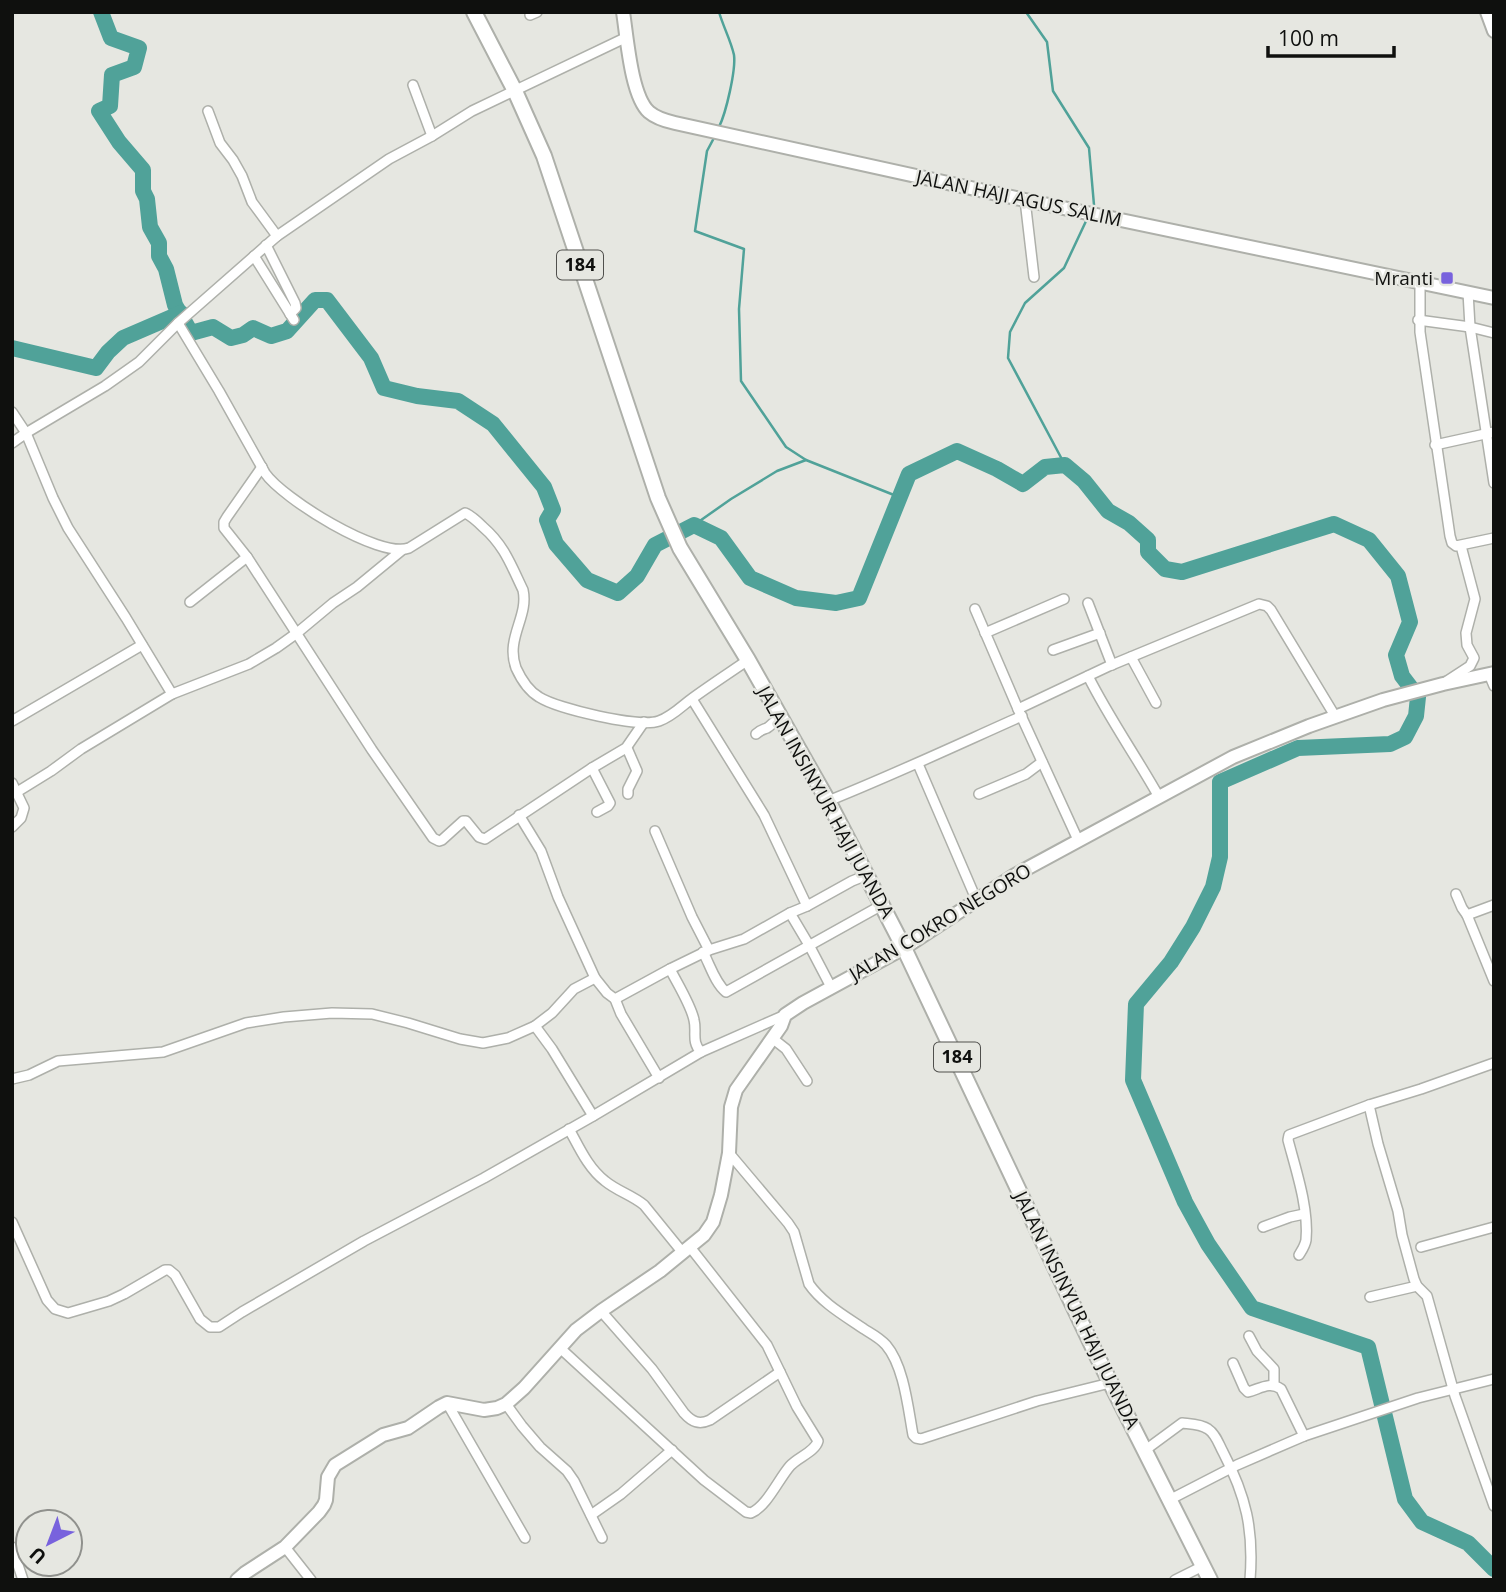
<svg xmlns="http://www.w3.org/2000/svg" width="1506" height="1592" font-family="'Open Sans',sans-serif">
  <rect width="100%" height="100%" fill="#e6e7e1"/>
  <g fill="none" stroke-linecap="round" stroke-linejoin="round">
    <g stroke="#50a299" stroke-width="2.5">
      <path d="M719,12C723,26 731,41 734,55C736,70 726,113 719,127"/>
      <path d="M1026,12L1047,42L1053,91L1089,148L1094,205L1092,209"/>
      <path d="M715,136L707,151L695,231L744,249L739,309L741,381L786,447L806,460L899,497"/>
      <path d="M1065,465L1008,358L1010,332L1025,303L1064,268L1087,219"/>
      <path d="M694,525L731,499L777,471L806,460"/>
    </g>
    <g stroke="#50a299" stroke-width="16">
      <path d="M101,12L111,38L139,48L134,67L112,75L110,106L99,111L119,142L143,170V191L147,199L150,227L159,243V256L166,269L175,305L191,333L213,327L231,338L243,335L253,328L271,336L287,331L315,300H327L371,358L384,388L417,396L458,401L493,424L544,487L553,510L547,520L556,544L587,580L618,593L637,576L655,545L694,525L721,538L750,578L796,598L836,603L859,598L909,474L957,451L997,469L1023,484L1045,467L1065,465L1084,481L1108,511L1129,523L1148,540V552L1165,569L1182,572L1334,524L1369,540L1398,576L1410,622L1396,655L1402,676L1418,697L1416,716L1405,737L1390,744L1298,748L1220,782V857L1213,887L1193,927L1171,962L1136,1004L1133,1080L1185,1202L1208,1244L1252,1308L1368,1347L1405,1499L1422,1522L1468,1543L1494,1569"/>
      <path d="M12,348L96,368L108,352L123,338L181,313"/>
    </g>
    <g stroke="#aeb0aa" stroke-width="12">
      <g id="street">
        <path d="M530,15L537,12"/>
        <path d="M413,85L432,136"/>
        <path d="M208,111L220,143L233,160L242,176L252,202L277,236"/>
        <path d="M1025,200L1034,277"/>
        <path d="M266,245L295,303L296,308L290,314"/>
        <path d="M254,256L294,320"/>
        <path d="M1420,282V332L1450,536L1452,543L1456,546L1494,538"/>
        <path d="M1468,292L1470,327L1494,483"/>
        <path d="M1418,320L1470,327L1494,333"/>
        <path d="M178,323L219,391L265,473C282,498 379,559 409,548L465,513C472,516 477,521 483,527C504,545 511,565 523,590C529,617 505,638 516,668C521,679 529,691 539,697C558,709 639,728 659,721C671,717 681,707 690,700C709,686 729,673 748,660"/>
        <path d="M12,412L26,433L53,498L68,528L126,618L172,694"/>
        <path d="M12,443L26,433L105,386L139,362L178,323L277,236L389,159L432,136L472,111L627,37"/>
        <path d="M1435,445L1494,432"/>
        <path d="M262,467L227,517L224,522V528L247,557L372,750L433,838L439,841L442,840L463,821H466L479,837L485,839L592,768"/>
        <path d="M190,602L247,557"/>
        <path d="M1088,603L1112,665"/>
        <path d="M975,609L1018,709L1078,840"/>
        <path d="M985,633L1064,599"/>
        <path d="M1053,650L1100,633"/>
        <path d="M1131,657L1156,703"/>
        <path d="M1489,674L1494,686"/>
        <path d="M1088,676C1109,718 1136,756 1159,797"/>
        <path d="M1447,681L1470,666L1474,658L1467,645L1466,633L1475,599L1461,546"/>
        <path d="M692,699L764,815L807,906"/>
        <path d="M1018,709L1109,666L1259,604L1267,606L1271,610L1335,716"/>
        <path d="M12,721L142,645"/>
        <path d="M756,734C760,730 762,730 767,728C772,725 774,720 781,718"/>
        <path d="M627,748L637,771L628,789V794"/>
        <path d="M918,764L976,899"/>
        <path d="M12,783L24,808L21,818L12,827"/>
        <path d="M17,792L51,771L81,749L172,694L249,664L276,648L297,633L333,603L357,587L402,550"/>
        <path d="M979,794L1026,774L1042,762"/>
        <path d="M828,801C893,775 957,745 1022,716"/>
        <path d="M597,812L608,806L610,803L592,768L626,748L644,722"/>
        <path d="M519,815L541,851L558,897L595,978L607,993L615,999L621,1014L659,1078"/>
        <path d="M655,831L692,917L709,950"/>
        <path d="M1456,894L1462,908L1467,915"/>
        <path d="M1494,905L1467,915L1494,981"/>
        <path d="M790,913L809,945L831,987"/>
        <path d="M703,952C710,965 715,983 726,992L882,905"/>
        <path d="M670,969C677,983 691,1005 694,1020C697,1032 691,1042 701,1052"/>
        <path d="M615,999L670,969L709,950L744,939L790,913L807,906L852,881L867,875"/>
        <path d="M772,1038L786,1049L807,1081"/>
        <path d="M12,1079L29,1075L58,1061L163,1052L246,1023L284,1017L332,1013L372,1014L408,1023L460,1039L483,1043L508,1038L535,1026"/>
        <path d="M1369,1105L1378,1144L1398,1211L1402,1235L1414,1279L1417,1286L1427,1296L1455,1396L1494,1506"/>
        <path d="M593,1116L552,1049L535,1026L552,1013L574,989L595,978"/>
        <path d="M569,1129C579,1147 588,1168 605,1181C617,1191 632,1195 644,1205L683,1253"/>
        <path d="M729,1153L788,1223L794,1232L809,1284C822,1303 845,1316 864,1329C872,1334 880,1338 886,1345C904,1366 908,1408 913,1435L916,1438L921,1439L1037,1401L1110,1383"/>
        <path d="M12,1222L47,1300L55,1309L68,1313L109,1301L124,1294L165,1270H169L175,1275L200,1319L210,1327H219L242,1312L364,1241L484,1178L593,1116L701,1052L785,1015"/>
        <path d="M1263,1227L1290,1217L1304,1214"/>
        <path d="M1421,1247L1494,1227"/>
        <path d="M1299,1255C1302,1250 1305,1246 1306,1240C1309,1209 1296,1170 1288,1140L1289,1135L1369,1105L1421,1089L1494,1063"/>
        <path d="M1370,1297L1417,1286"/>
        <path d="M601,1311L652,1369L684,1413C692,1422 699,1425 710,1420L780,1372"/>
        <path d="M1249,1336L1257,1351L1274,1369V1384"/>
        <path d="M560,1348L704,1480L746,1512L751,1513C767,1506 778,1480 790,1466C798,1457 815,1452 818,1441L797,1407L767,1345L690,1247"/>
        <path d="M1233,1363L1244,1388L1248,1392C1260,1389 1269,1381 1281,1389L1304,1436"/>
        <path d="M447,1403L525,1538"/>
        <path d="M506,1404L522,1426L540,1447L567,1471L574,1481L602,1538"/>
        <path d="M1144,1451L1182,1423C1190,1424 1201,1424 1208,1429C1216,1434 1219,1445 1223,1452C1246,1496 1254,1530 1250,1580"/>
        <path d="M1169,1500L1237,1465L1304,1436L1418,1398L1494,1379"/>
        <path d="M591,1515L621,1494L672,1450"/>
        <path d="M12,1547L23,1580"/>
        <path d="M285,1547L311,1580"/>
        <path d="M1175,1580L1203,1566"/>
      </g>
    </g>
    <g stroke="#aeb0aa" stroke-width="16">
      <g id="secondary">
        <path d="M623,12C627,37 631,96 649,112C656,118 666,121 675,123L1025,200L1494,298"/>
        <path d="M1487,12L1494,31"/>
        <path d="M237,1580L245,1573L285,1547L319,1512L324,1505L326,1500L328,1477L335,1465L383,1435L408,1428L439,1407L447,1403L484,1410L497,1408L506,1404L524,1388L576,1330L601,1311L660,1271L704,1235L713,1222L721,1195L729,1153L731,1107L736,1090L781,1026L785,1015L803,1003L904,948L1015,875L1233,757L1309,726L1383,700L1443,684L1494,673"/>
      </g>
    </g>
    <g stroke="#aeb0aa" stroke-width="18">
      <path id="primary" d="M474,12L515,91L544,156L658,498L680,548L748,660L828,801L904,948L1098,1358L1210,1580"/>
    </g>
    <use href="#street" stroke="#fff" stroke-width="9"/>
    <use href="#secondary" stroke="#fff" stroke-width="12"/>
    <use href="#primary" stroke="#fff" stroke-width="14"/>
  </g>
  <rect fill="#7862dd" stroke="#e6e7e1" stroke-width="2.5" x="1440" y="271" width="14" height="14" rx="3.5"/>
  <g text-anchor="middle" stroke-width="5" stroke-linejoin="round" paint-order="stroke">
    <g fill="#e6e7e1" stroke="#50504d" stroke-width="2">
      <rect x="557" y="250.5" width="46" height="29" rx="5"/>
      <rect x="934" y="1042.5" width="46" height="29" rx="5"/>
    </g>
    <g font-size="18" font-weight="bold" fill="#0f100e">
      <text x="580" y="271">184</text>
      <text x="957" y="1063">184</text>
    </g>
    <g font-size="19" fill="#0f100e" stroke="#e6e7e1">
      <text transform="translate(1019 198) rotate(12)" y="7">JALAN HAJI AGUS SALIM</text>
      <text transform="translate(826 802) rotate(61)" y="7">JALAN INSINYUR HAJI JUANDA</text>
      <text transform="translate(940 922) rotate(-31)" y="7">JALAN COKRO NEGORO</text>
      <text transform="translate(1077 1310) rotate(64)" y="7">JALAN INSINYUR HAJI JUANDA</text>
    </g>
    <g font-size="19" fill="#0f100e" stroke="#e6e7e1" text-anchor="end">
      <text x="1433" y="285">Mranti</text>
    </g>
  </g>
  <rect width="1506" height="1592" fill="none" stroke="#0f100e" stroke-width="28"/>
  <g transform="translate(49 1543) rotate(222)"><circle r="33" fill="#e6e7e1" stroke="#90918d" stroke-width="2"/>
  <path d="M0-5L12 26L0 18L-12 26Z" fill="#7862dd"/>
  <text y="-10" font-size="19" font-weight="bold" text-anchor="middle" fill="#0f100e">U</text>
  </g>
  <path d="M1268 46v10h126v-10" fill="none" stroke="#0f100e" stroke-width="3.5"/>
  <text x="1278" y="46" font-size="21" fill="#0f100e" stroke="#e6e7e1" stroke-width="5" paint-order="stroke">100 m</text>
</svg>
